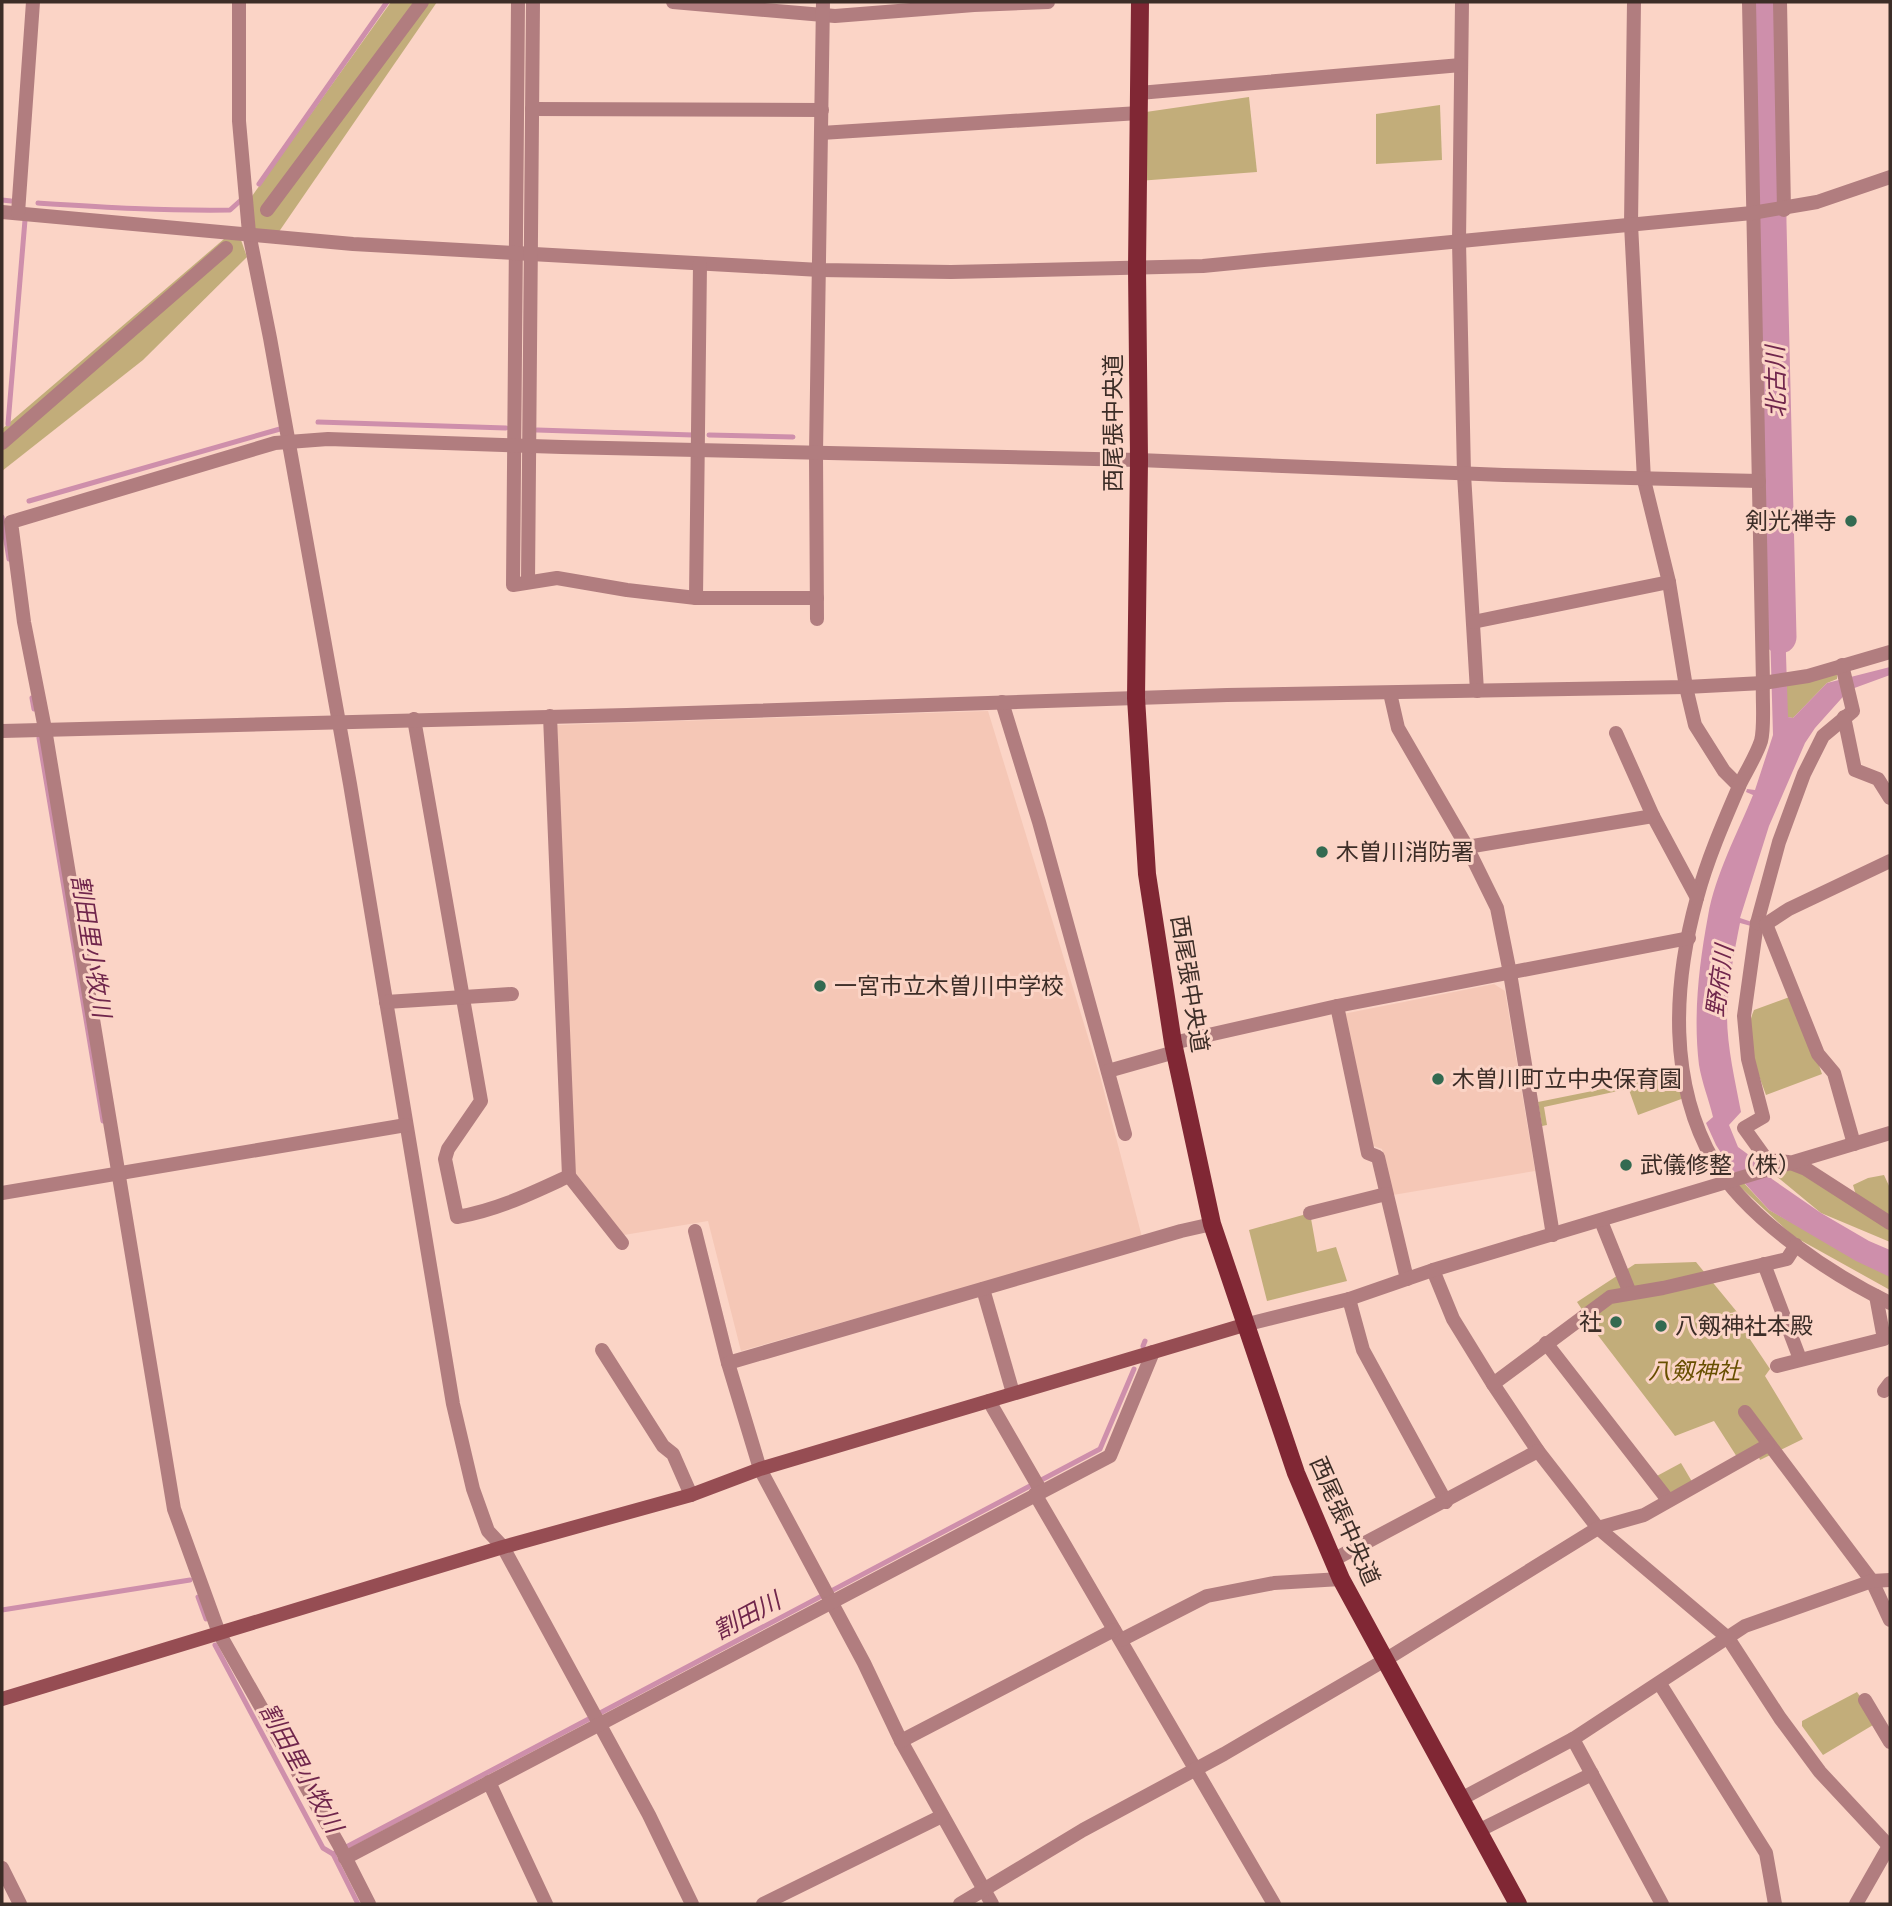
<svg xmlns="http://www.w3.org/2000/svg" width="1892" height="1906" font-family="'Zilla Slab','Noto Sans JP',serif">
  <rect width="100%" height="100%" fill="#fbd4c6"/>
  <g fill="#f5c7b6">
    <path d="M988,711L1100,1076L1142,1237L741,1351L708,1221L624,1235L574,1171L557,725Z"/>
    <path d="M1494,984L1505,991L1535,1171L1393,1195L1382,1149L1371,1145L1343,1014Z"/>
  </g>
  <g fill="#c2ad7a">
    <path d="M391,2H437L276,236L249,233L247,203Z"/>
    <path d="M1249,97L1257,172L1138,181L1139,113Z"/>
    <path d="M1440,105L1442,160L1376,164V114Z"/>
    <path d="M224,239L241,240L247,257L143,360L2,471V429Z"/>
    <path d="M1837,672V679L1827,683L1793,718L1787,717L1785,686Z"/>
    <path d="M1795,995L1822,1074L1766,1095C1757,1069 1742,1036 1754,1010Z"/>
    <path d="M1675,1073L1684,1098L1638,1115L1629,1090L1632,1088L1544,1107L1547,1125L1542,1126L1538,1102L1642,1081L1641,1086Z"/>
    <path d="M1792,1164L1858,1202L1853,1185L1868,1178L1884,1175L1890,1188V1242L1821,1213L1775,1175Z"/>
    <path d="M1743,1182L1769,1210L1890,1276V1290L1793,1236L1737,1184Z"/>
    <path d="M1310,1213L1317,1252L1336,1247L1347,1281L1267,1301L1249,1230Z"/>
    <path d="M1696,1262L1737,1312L1715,1315L1733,1314L1770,1369L1765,1376L1803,1439L1760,1460L1755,1447L1737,1457L1714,1421L1675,1436L1587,1321L1610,1297L1585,1314L1577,1302L1635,1264Z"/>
    <path d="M1681,1463L1694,1485L1668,1500L1655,1477Z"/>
    <path d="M1857,1692L1878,1722L1823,1755L1802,1726V1721Z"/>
  </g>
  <path fill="#ce8fab" d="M1784,593L1788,717L1793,718L1827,683L1890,667V675L1849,690L1815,728L1805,743L1769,826L1740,918L1752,922L1751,926L1740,923C1734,953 1728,984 1727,1015C1727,1047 1735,1080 1741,1112L1729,1125L1738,1147L1757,1161L1772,1179L1821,1213L1869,1241L1890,1250V1277L1856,1261L1769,1210L1730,1167L1716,1145L1706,1123L1713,1117C1709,1100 1702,1083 1699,1065C1693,1016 1699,964 1708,916C1715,875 1738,832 1753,795L1746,792L1747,789L1755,790L1773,735L1769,594Z"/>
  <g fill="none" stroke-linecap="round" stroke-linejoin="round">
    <g stroke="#ce8fab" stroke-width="5">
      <path d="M259,184L387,2"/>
      <path d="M2,200L11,201"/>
      <path d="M38,203C102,207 165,211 230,210L240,201"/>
      <path d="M318,422L506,428"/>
      <path d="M8,424L25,220"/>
      <path d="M537,430L693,435"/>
      <path d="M709,435L793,437"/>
      <path d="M29,501L280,429"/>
      <path d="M2,517L9,559"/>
      <path d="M32,698L34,709"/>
      <path d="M39,738L103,1121"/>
      <path d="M1143,1346L1145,1341"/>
      <path d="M198,1597L206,1619"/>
      <path d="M2,1610L190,1580"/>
      <path d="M215,1645L323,1848L333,1854L358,1904"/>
      <path d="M333,1854L1100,1449L1134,1369"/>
    </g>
    <path stroke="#ce8fab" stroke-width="33" d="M1768,2L1770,223L1780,637"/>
    <g stroke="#b17d7f" stroke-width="14">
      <path d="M239,2V121L249,233L270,338L350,784L453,1404L473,1489L488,1531L503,1547L649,1815L692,1904"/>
      <path d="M518,2L513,585L557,578L627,590L696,598H817"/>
      <path d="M673,2L835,16L974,5L1048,2"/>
      <path d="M1462,2L1459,241L1464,474L1477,691"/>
      <path d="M1634,2L1631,224L1644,480L1669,582L1686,687L1695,725L1724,771L1739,786"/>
      <path d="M1749,2L1763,683C1762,699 1765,726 1761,741C1756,756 1747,770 1740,784C1724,821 1707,860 1697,898C1673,985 1668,1082 1714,1162C1747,1219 1832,1275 1890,1303"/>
      <path d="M1780,2L1784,210"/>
      <path d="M1139,93L1461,65"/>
      <path d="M532,109L822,110"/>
      <path d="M821,133L1139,113"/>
      <path d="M267,210L422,2"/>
      <path d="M2,212L353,244L820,270L951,272L1203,266L1752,213L1817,202L1890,177"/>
      <path d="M18,213L33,2"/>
      <path d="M2,443L226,248"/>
      <path d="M528,582L533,2"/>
      <path d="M696,598L700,264"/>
      <path d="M817,619L816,453L823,2"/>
      <path d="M1473,622L1669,582"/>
      <path d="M1842,665L1853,711L1823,736L1804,774L1779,842L1757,923L1744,1016L1748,1059L1763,1117L1744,1128L1767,1160L1788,1162L1806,1169L1890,1223"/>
      <path d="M1390,693L1398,728L1467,847L1497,908L1510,973L1553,1235"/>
      <path d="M1002,702L1039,822L1125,1134"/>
      <path d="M550,716L569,1176L622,1243"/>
      <path d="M1844,717L1855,770L1878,779L1890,798"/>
      <path d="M414,719L481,1101L448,1149L445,1159L457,1217C498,1210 532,1193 569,1176"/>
      <path d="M2,731L627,715L1227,695L1686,687L1763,683L1808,676L1890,652"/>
      <path d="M1616,733L1653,816L1697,898"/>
      <path d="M1467,847L1653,816"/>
      <path d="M1757,923L1766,924L1789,909L1890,861"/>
      <path d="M1766,924L1818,1054L1834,1073L1854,1144"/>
      <path d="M386,1002L512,994"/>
      <path d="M1337,1006L1368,1153L1378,1157L1407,1279"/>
      <path d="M1173,1043L1337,1006L1689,938"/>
      <path d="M1108,1071L1175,1052"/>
      <path d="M2,1193L406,1125"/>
      <path d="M1310,1213L1386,1194"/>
      <path d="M1601,1221L1630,1293"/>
      <path d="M695,1231L728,1363L760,1469L864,1663L901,1741L992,1904"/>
      <path d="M1764,1264L1800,1359"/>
      <path d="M1433,1270L1453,1319L1493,1384L1538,1451L1598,1528L1728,1638L1780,1718L1820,1772L1889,1846L1856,1904"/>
      <path d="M983,1289L1013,1393"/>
      <path d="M1349,1299L1363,1350L1446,1502"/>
      <path d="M1244,1325L1349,1299L1433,1270L1890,1133"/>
      <path d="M1546,1343L1668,1500"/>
      <path d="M602,1350L663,1446L673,1454L691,1495"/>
      <path d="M728,1363L1181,1231L1212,1224"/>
      <path d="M1777,1366L1884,1339L1876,1296"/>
      <path d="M1493,1384L1610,1297L1663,1288L1787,1259L1796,1245"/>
      <path d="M1884,1391L1890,1383"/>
      <path d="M989,1401L1041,1491"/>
      <path d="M1745,1412L1872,1581L1890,1620"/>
      <path d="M1035,1494L1274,1904"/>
      <path d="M1333,1560L1538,1451"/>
      <path d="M1121,1640L1207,1596L1274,1583L1341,1579"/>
      <path d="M1660,1684L1766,1853L1775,1904"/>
      <path d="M1865,1700L1890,1742"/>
      <path d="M1573,1739L1662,1904"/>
      <path d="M901,1741L1114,1630"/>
      <path d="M489,1782L546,1904"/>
      <path d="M1461,1799L1573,1739L1745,1626L1872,1581L1890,1580"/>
      <path d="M1478,1831L1592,1774"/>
      <path d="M345,1858L1110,1456L1153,1352"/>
      <path d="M2,1868L20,1904"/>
      <path d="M369,1904L339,1845L219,1633L174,1509L45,729L24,622L11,522L275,443L328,439L562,447L1139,460L1504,475L1759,481"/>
      <path d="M763,1904L942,1816"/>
      <path d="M960,1904L1083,1830L1224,1754L1385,1660L1598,1528L1644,1515L1768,1445"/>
    </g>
    <path stroke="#964d53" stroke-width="14" d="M2,1699L503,1547L691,1495L760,1469L1244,1325"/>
    <path stroke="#802734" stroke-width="18" d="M1140,2L1137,268L1139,460L1136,698L1147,874L1173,1043L1212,1224L1296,1473L1341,1579L1518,1904"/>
  </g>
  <g fill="#336a51" stroke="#fbd4c6" stroke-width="2.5">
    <circle cx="1851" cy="521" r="7"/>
    <circle cx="1322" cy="852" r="7"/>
    <circle cx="820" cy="986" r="7"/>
    <circle cx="1438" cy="1079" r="7"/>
    <circle cx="1626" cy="1165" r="7"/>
    <circle cx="1616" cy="1322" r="7"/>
    <circle cx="1661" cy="1326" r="7"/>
  </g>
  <g text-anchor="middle" stroke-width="6" stroke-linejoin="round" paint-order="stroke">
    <g font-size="23" fill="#3c2d27" stroke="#fbd4c6">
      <text transform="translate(1113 423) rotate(-90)" y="8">西尾張中央道</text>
      <text transform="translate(1190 984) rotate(81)" y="8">西尾張中央道</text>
      <text transform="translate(1345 1521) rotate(66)" y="8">西尾張中央道</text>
    </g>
    <g font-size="23" fill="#3c2d27" stroke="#fbd4c6" text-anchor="start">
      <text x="1837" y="529" text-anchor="end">剣光禅寺</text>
      <text x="1336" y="860">木曽川消防署</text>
      <text x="834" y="994">一宮市立木曽川中学校</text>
      <text x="1452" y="1087">木曽川町立中央保育園</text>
      <text x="1640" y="1173">武儀修整（株）</text>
      <text x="1602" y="1330" text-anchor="end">社</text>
      <text x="1675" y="1334">八剱神社本殿</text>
    </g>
    <g font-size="23" font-style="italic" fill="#674f00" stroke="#fbd4c6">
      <text x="1694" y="1379">八剱神社</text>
    </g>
    <g font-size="24" font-style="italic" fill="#70264c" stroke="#fbd4c6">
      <text transform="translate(1776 382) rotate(-91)" y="8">北古川</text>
      <text transform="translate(91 946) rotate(81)" y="8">割田里小牧川</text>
      <text transform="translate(1720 981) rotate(-82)" y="8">野府川</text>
      <text transform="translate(747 1616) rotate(-28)" y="8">割田川</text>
      <text transform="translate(301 1768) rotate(61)" y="8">割田里小牧川</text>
    </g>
  </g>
  <rect width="1892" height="1906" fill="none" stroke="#3c2d27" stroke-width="7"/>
</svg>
